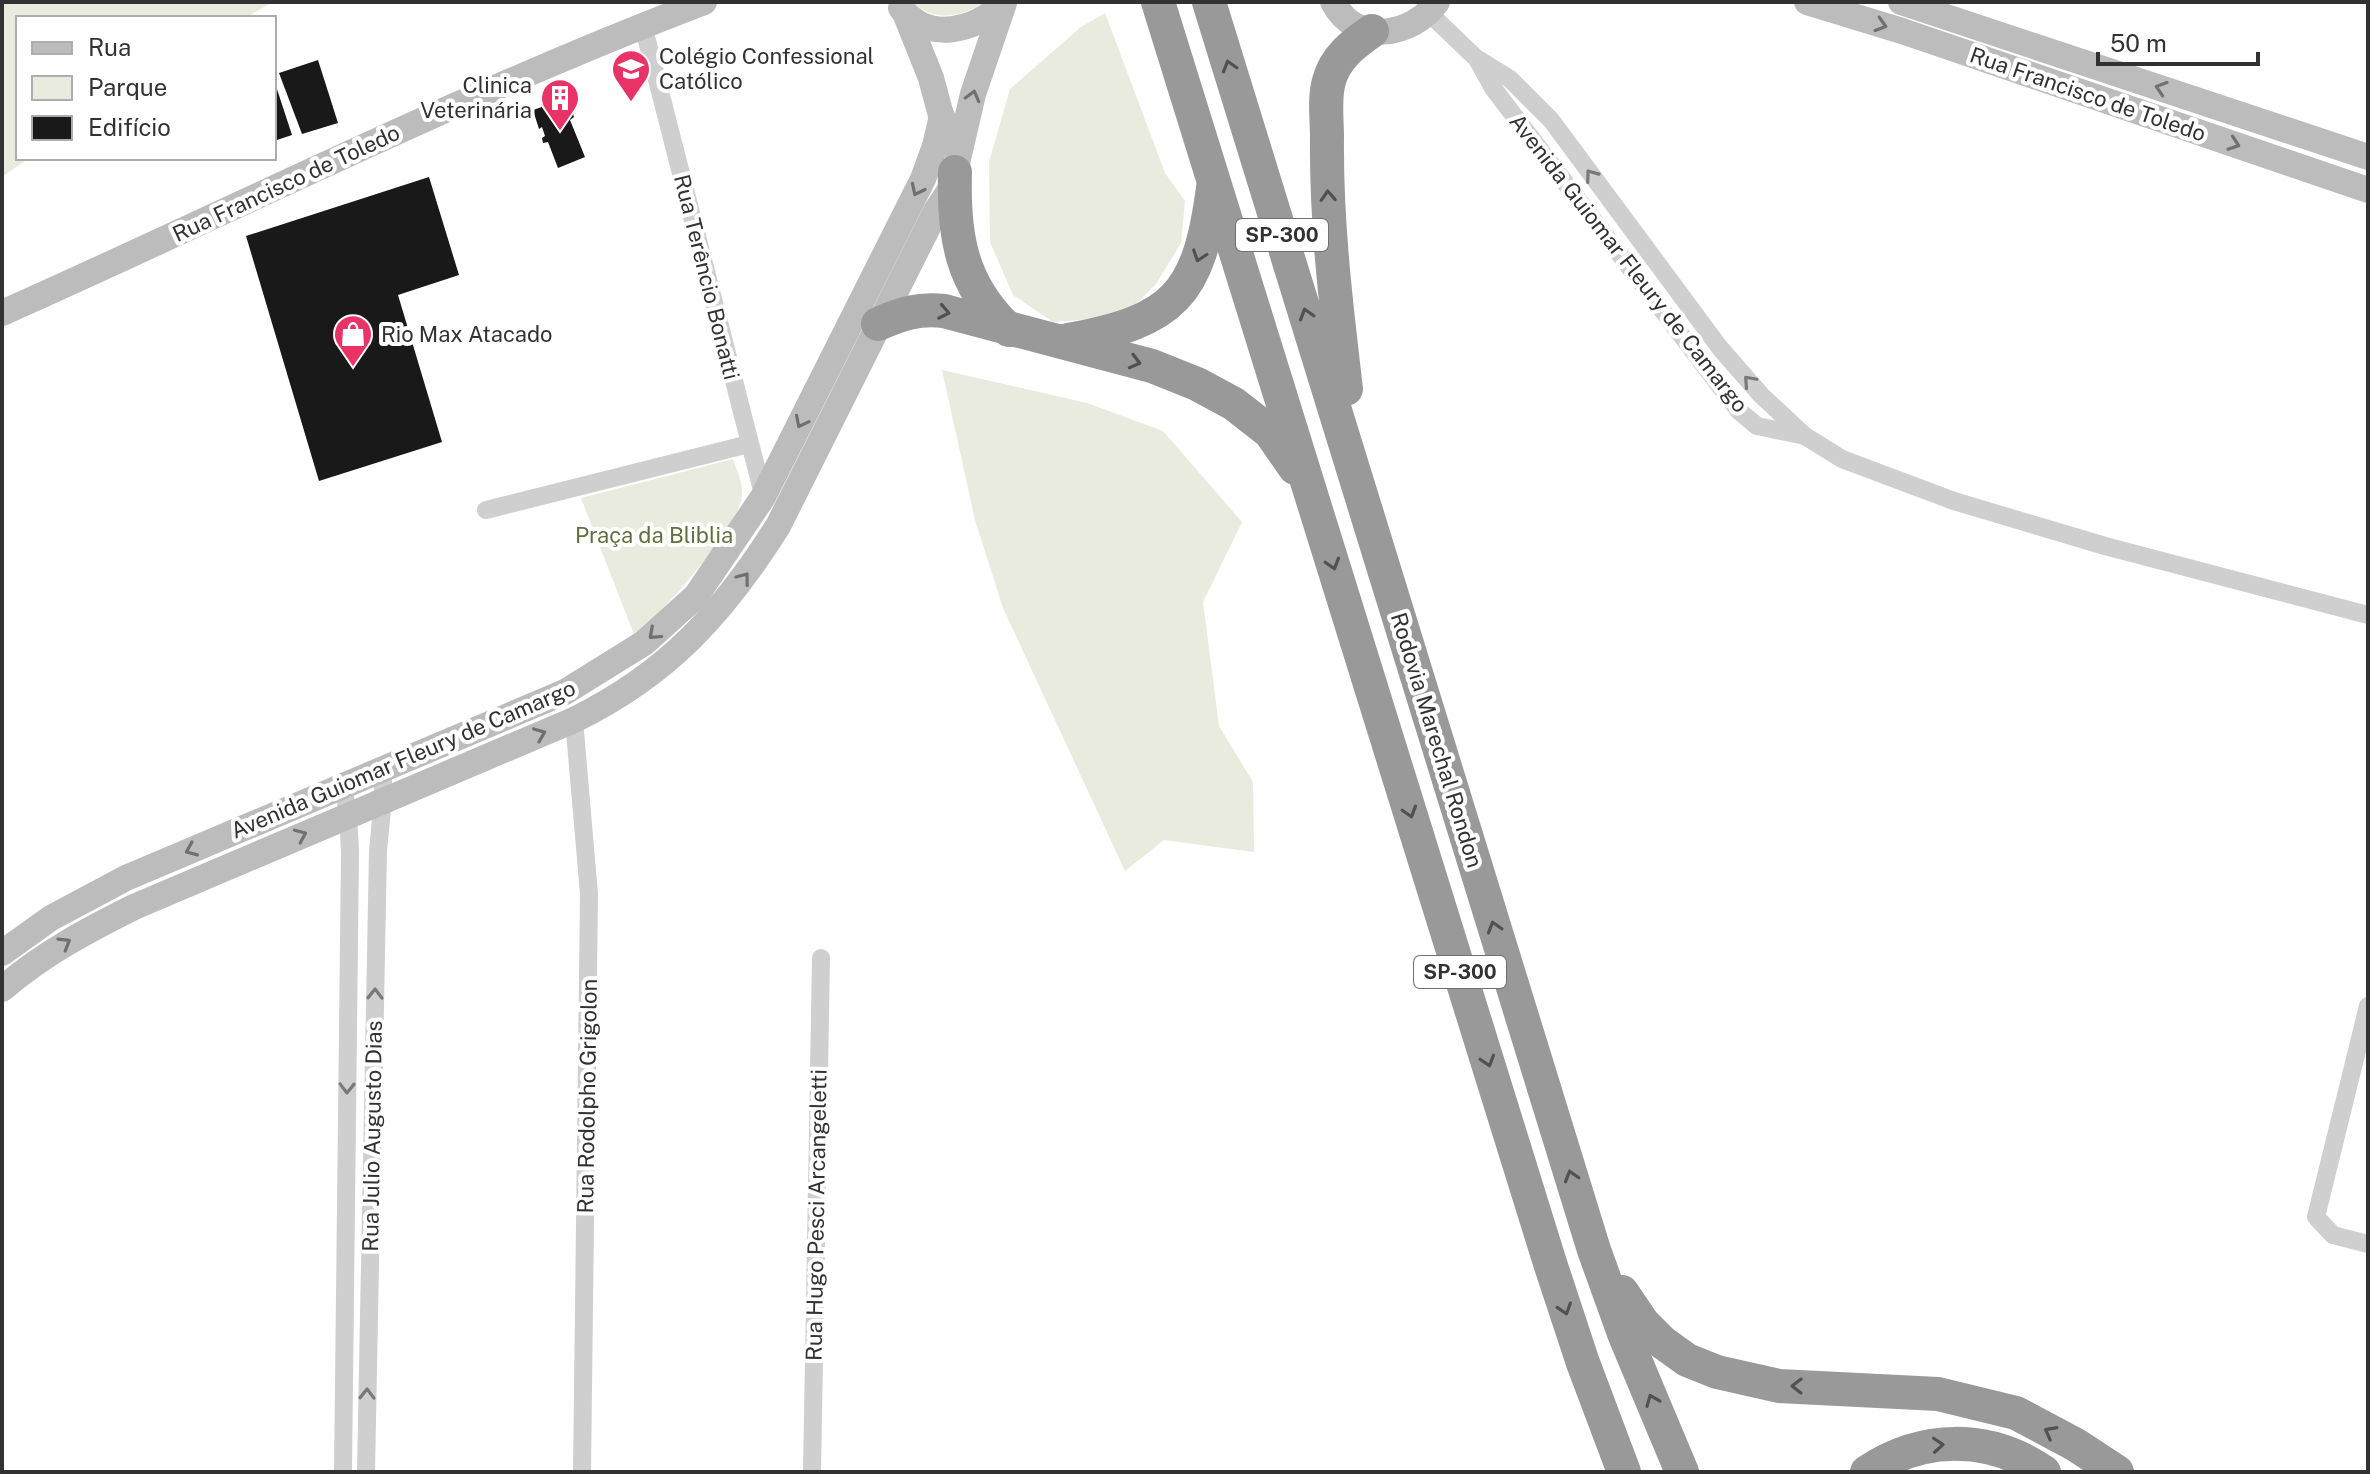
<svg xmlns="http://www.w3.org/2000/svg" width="2370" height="1474" font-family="'Public Sans',sans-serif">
  <rect width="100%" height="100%" fill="#fff"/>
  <g fill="#e8ebdd">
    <path d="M2,2H273L245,18H18V158H29L2,177Z"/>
    <path d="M912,2H985C961,17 936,23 912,2Z"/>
    <path d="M1105,13L1165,173L1185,201L1181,243L1156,284L1131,309L1092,319L1053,322L1013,295L990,242L989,162L1010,89L1081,27Z"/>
    <path d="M942,370L1087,403L1163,431L1242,522L1203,602L1219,726L1253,782L1254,852L1164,840L1125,871L1003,608L975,520Z"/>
    <path d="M733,459C737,471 743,482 742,495C740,527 660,614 635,637L581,498Z"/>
  </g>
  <g fill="#191919">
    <path d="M318,60L338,123L302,134L279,73Z"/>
    <path d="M274,80L292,135L274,141Z"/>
    <path d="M568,98L574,117L570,120L585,157L558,168L548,142L543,143L542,138L545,136L542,127L539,129L533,110Z"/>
    <path d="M429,177L459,275L398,295L442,442L319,481L246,236Z"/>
  </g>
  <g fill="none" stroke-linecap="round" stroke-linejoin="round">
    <g stroke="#cfcfcf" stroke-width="18">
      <path d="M1429,13L1476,58L1510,79L1551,120L1720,348L1761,395L1805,436L1842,459L1954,501L2105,546L2368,615"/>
      <path d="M643,25L764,498"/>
      <path d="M1478,61L1493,88L1739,411L1757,426L1805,436"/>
      <path d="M486,510L749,444"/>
      <path d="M574,720L589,894L582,1472"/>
      <path d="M343,786L348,814L350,852L343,1472"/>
      <path d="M2368,1006L2316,1217L2333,1235L2368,1244"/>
      <path d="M366,1472L378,851L383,799V769"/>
      <path d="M812,1472L821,958"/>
    </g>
    <g stroke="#bcbcbc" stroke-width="26">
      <path d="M1333,2C1356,46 1412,37 1437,2"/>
      <path d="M1807,2L1902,31L2368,190"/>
      <path d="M1901,2L2368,157"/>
      <path d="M901,8C929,44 975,30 1003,4"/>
      <path d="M905,13L931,78L945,130"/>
      <path d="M955,172L973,94L1004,3"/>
      <path d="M2,313C236,209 465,93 704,2"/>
      <path d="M2,953L51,918L126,878L565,692L644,643L696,596L763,497L923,179L935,146L942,116"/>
      <path d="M2,989C43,954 86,931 134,907L574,720C668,674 723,613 778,526L936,211L955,182"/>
    </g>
    <g stroke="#999" stroke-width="34">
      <path d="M1158,2L1550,1263L1583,1363L1624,1472"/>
      <path d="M1209,2L1594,1250L1625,1336L1682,1472"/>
      <path d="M955,172C953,236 961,285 1009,330"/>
      <path d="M878,324C901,314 918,308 944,311L1152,366L1197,384L1234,404L1270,432L1295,468"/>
      <path d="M1068,340C1174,321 1199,295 1213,188"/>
      <path d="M1346,389C1336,305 1326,221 1327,137C1327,119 1324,98 1329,81C1335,58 1353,44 1372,31"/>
      <path d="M1622,1292L1643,1323L1662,1342L1687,1360L1717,1372L1779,1386L1938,1394L2016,1413L2076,1445L2117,1472"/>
      <path d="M1867,1472C1922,1435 1988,1434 2044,1472"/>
    </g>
  </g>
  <defs><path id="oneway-chevron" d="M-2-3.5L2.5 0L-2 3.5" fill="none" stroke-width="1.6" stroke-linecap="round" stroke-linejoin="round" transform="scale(2)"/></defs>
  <g stroke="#707070">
    <use href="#oneway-chevron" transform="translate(1881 25) rotate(17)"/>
    <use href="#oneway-chevron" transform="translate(2161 88) rotate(-162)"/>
    <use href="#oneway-chevron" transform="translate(973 96) rotate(-75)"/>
    <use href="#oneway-chevron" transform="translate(2234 144) rotate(19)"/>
    <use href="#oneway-chevron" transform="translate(917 190) rotate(116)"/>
    <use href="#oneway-chevron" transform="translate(801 422) rotate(117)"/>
    <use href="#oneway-chevron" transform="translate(744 578) rotate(-53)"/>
    <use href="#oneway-chevron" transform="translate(654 634) rotate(138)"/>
    <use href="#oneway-chevron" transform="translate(540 734) rotate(-22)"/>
    <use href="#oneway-chevron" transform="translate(301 835) rotate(-24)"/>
    <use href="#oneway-chevron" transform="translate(191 850) rotate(157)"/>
    <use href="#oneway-chevron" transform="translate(65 943) rotate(-31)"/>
  </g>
  <g stroke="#515151">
    <use href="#oneway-chevron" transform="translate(1229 66) rotate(-107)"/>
    <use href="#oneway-chevron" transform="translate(1328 196) rotate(-93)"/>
    <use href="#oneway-chevron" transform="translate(1199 256) rotate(109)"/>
    <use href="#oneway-chevron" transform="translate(944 312) rotate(11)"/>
    <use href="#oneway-chevron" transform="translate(1306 314) rotate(-107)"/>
    <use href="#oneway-chevron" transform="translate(1135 362) rotate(15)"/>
    <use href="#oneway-chevron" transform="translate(1333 564) rotate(73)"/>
    <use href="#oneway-chevron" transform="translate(1410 812) rotate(73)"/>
    <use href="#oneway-chevron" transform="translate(1494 927) rotate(-107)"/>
    <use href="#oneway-chevron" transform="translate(1488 1061) rotate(73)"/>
    <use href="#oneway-chevron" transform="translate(1571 1176) rotate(-107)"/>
    <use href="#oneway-chevron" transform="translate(1565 1309) rotate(72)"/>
    <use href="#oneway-chevron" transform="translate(1797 1386) rotate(-179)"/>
    <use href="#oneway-chevron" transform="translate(1652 1400) rotate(-112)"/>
    <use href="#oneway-chevron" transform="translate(2050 1432) rotate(-152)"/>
    <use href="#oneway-chevron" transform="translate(1938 1445) rotate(-4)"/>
  </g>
  <g stroke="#797979">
    <use href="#oneway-chevron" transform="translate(1591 175) rotate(-126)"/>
    <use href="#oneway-chevron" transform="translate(1749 381) rotate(-132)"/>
    <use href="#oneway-chevron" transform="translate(375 994) rotate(-89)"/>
    <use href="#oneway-chevron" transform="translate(347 1088) rotate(91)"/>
    <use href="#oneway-chevron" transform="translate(367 1394) rotate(-89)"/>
  </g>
  <defs>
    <g id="school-pin" transform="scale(2)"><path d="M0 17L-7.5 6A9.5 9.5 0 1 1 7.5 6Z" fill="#e93366" stroke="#fff"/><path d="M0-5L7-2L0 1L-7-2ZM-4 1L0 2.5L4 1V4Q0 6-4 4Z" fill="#fff"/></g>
    <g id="building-pin" transform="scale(2)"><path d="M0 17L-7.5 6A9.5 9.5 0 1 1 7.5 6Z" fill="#e93366" stroke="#fff"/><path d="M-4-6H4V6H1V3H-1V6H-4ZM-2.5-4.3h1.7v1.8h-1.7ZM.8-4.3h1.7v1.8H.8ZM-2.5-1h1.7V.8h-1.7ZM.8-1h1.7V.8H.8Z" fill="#fff"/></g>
    <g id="shop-pin" transform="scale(2)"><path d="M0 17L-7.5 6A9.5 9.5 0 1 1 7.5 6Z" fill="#e93366" stroke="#fff"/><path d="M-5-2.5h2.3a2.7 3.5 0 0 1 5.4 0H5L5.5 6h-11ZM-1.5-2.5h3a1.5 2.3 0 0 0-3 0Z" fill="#fff"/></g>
  </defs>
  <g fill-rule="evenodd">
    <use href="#school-pin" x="631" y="69"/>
    <use href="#building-pin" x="560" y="98"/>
    <use href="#shop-pin" x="353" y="334"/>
  </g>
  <g text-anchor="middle" stroke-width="8" stroke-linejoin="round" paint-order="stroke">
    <g fill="#fff" stroke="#707070" stroke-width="2">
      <rect x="1236" y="219" width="92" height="32" rx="6"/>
      <rect x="1414" y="956" width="92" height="32" rx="6"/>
    </g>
    <g font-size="20" font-weight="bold" fill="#323232">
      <text x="1282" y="242">SP-300</text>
      <text x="1460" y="979">SP-300</text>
    </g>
    <g font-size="22" fill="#323232" stroke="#fff" text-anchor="start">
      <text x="659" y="64">Colégio Confessional<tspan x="659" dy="25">Católico</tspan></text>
      <text x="532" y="93" text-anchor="end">Clinica<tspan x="532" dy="25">Veterinária</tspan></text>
      <text x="381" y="342">Rio Max Atacado</text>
    </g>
    <g font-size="22" fill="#323232" stroke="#fff">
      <text transform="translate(2088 94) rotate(19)" y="8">Rua Francisco de Toledo</text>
      <text transform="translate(286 183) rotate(-25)" y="8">Rua Francisco de Toledo</text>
      <text transform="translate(1629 263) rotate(52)" y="8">Avenida Guiomar Fleury de Camargo</text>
      <text transform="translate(707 277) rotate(76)" y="8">Rua Terêncio Bonatti</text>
      <text transform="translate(1437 740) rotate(73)" y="8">Rodovia Marechal Rondon</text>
      <text transform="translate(403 759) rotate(-23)" y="8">Avenida Guiomar Fleury de Camargo</text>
      <text transform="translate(587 1096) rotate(-89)" y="8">Rua Rodolpho Grigolon</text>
      <text transform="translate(372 1136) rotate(-89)" y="8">Rua Julio Augusto Dias</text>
      <text transform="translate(816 1215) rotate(-89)" y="8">Rua Hugo Pesci Arcangeletti</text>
    </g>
    <g font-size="22" fill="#5f6f3d" stroke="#fff">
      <text x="654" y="543">Praça da Bliblia</text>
    </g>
  </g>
  <rect width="2370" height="1474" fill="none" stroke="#323232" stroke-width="8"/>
  <rect x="16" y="16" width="260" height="144" fill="#ffffff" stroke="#adadad" stroke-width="2"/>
  <rect x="32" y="42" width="40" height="12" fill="#bcbcbc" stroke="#adadad" stroke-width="2"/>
  <text x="88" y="56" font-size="24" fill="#323232">Rua</text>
  <rect x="32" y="76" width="40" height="24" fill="#e8ebdd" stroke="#adadad" stroke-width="2"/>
  <text x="88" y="96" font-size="24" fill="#323232">Parque</text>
  <rect x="32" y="116" width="40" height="24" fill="#191919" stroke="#adadad" stroke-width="2"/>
  <text x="88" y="136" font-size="24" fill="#323232">Edifício</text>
  <path d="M2098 52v12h160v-12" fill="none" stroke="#323232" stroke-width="4"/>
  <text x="2110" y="52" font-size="24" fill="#323232" stroke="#ffffff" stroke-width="6" paint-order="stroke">50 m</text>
</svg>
